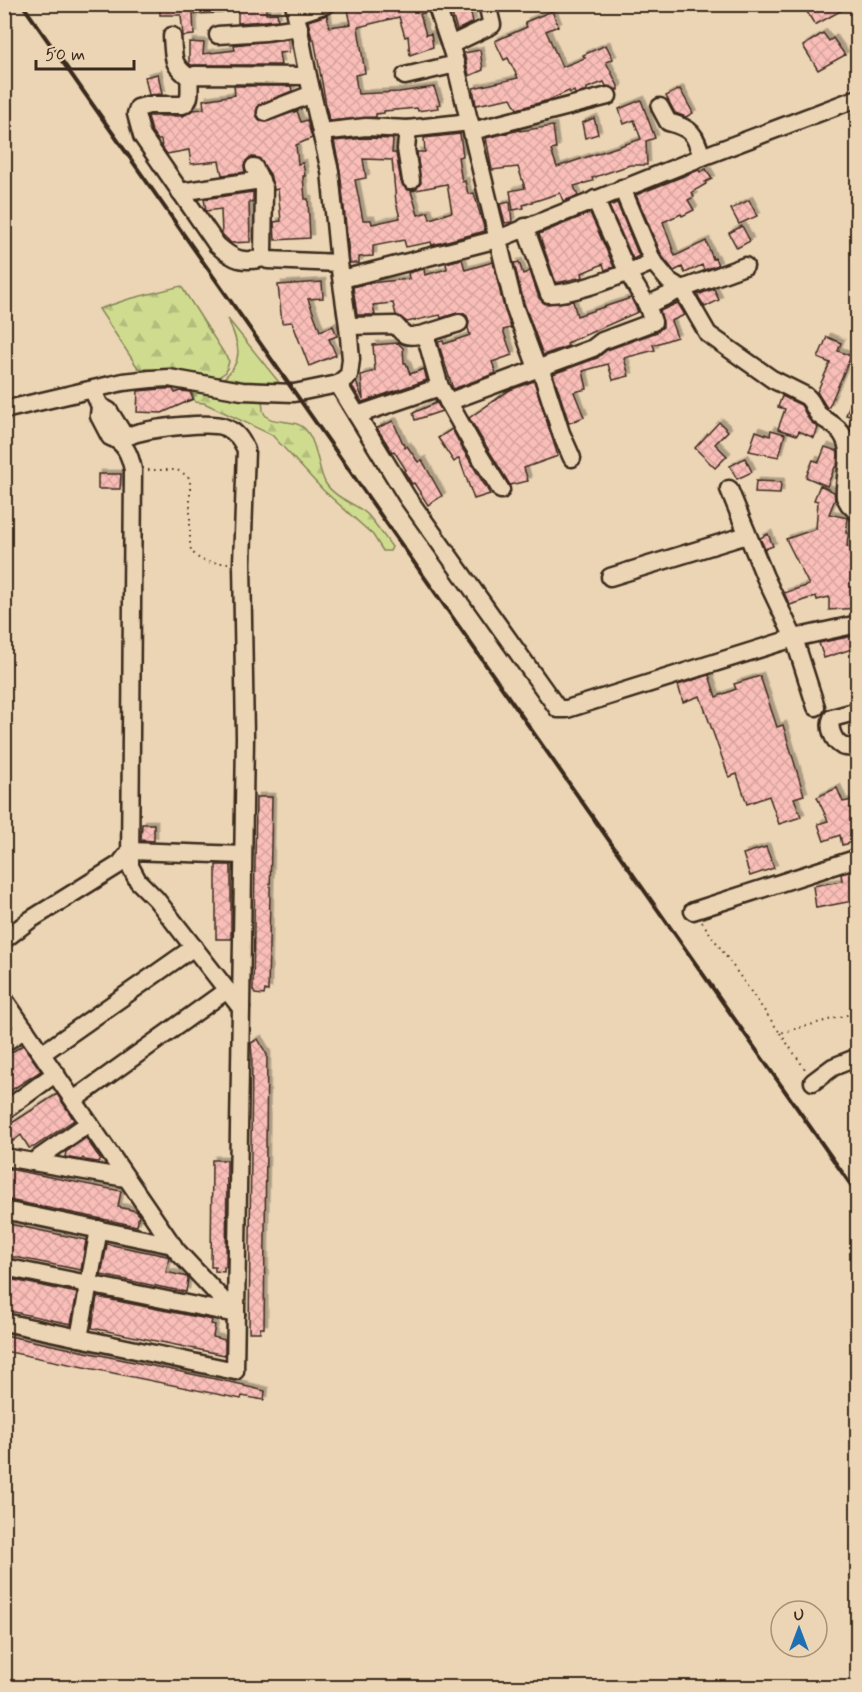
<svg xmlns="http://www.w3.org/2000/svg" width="862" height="1692" font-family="Mynerve,sans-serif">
  <defs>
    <pattern id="forest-firs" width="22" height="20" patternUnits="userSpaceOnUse" patternTransform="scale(1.5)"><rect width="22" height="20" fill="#cfdc90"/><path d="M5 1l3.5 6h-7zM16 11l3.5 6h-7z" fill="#b3bd7c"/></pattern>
    <pattern id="building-cross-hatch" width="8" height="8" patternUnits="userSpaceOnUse" patternTransform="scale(1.5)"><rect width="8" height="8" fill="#fabeb8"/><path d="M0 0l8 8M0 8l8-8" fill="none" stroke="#d7a39e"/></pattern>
    <filter id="shadow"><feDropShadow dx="3.5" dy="-3.5" stdDeviation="0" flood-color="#0004"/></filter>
  </defs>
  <rect width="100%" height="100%" fill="#ebd5b4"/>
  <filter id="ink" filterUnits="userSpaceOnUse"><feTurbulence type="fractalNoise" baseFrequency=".0167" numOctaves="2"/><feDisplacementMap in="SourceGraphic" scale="12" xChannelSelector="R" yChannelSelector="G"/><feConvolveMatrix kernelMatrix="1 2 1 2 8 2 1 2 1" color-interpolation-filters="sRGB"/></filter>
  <g filter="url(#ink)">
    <path fill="#cfdc90" stroke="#858357" stroke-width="1.5" d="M228,319L282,386L223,379C246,360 238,343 228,319Z"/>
    <g fill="url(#forest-firs)" stroke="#858357" stroke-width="1.5">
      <path d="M181,286L229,361L226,372L217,378L138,368L99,309L129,299Z"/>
      <path d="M189,384L262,400C263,405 262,409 264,413C270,426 294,417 305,429C318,443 318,472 326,484C336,499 355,503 367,514C376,524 384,536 392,547L390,551H383L373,535L323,490L272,435L204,403L195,402Z"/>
    </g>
    <g fill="url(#building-cross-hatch)" stroke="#3b2a1e" stroke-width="1.5" fill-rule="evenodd" filter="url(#shadow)">
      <path d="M160,4H222V13L193,14L194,35L183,36L181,15H160Z"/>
      <path d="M238,4H266V14L277,13L278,20L238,23Z"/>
      <path d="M376,4H426L428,12L420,14L426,35L431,34L433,47L410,55L408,36L405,37L399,17L358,27L365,73L355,75L358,94L399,92L434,87L440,104L437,105L438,108L418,111L417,108L384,111V113L376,114V117L329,121L314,39H312L308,21L327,15L329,27L351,24L348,10Z"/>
      <path d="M447,4H475V9L470,10L473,22L457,30L452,14H451Z"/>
      <path d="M820,4H853L815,25L807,12Z"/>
      <path d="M552,11L558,26L546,31L562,67L585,58L583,55L606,45L613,59L606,62L618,86V90L606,86L604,82L587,88V90L575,94L574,91L570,93L569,91L549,100L517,109L511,98L476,105L473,88L518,78L508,58L504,60L495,41L527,27L525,22Z"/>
      <path d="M823,33L829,41L833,38L845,55L818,70L803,46Z"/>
      <path d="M288,39L289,52L279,53L281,65H191L189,63V42L204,43L203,54L235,50L234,45Z"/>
      <path d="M480,50L483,70L469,76L464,53Z"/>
      <path d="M158,74L162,94L149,95L145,77Z"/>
      <path d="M234,86H291L292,91L258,105L256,115L260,121L265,122L297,111L301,122L307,120L312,138L296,145L298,164L303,163L305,176H303L305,199H308L310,238L275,240L274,222L281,221L278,189L274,190L270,174L259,158L250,157L246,161L244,166L245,172L222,175L219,161L191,164L189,150L167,154L162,147L161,140H158L152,132L148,116H183L193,110L204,109L203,100L235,95Z"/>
      <path d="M680,89L693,113L686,117L675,113L666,96Z"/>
      <path d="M641,100L655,138L646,141L647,165H630L592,178L593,181L574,186L578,196L563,201L560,193L523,205L524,208L513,210L510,191L525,188L518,167L492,170L486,138L520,130V131L553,126L556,149L551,150L557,167L641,139L634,120L624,124L619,109Z"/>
      <path d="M594,118L598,134L585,138L582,123Z"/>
      <path d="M460,134L463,156L458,157L462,182L465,181L468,194L474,193L485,231L432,245L431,242L406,247L404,240L373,246V256L359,257V263H350L340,170L334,141L366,138L393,139L392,153H396L401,182L407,190H412L417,188L421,183L417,152H425L424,138ZM363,159L392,160L396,202L400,218L372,224L371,220H363L355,180L366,178ZM447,184L452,212L430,219L428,212L418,215L411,191Z"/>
      <path d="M706,169L712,179L705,182L706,184L692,192L694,197L688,200L694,210L682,216L681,214L663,222L675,256L706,241L713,259L715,258L718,265L704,270L702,265L685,273L682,267L674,271L662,256L636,195L699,170L700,172Z"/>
      <path d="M253,192V202H249L250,242L231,243L222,234L221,209L206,211L204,199Z"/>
      <path d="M749,200L757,216L739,224L731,209Z"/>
      <path d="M510,202L512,222L505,223L500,204Z"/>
      <path d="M617,203L639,256L633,259L609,206Z"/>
      <path d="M590,213L614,267L605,270L603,264L582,273L583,277L556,283L539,234Z"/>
      <path d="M742,226L750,241L737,248L729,233Z"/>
      <path d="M462,259L465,270L493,262L504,308L511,328L503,330L512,355L492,362L496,373L453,389L438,342L443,341L444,344L470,335L468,328L469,321L467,316L463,313H457L441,318L440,315L407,322L396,315L393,303L373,305L375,315H357L353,287L369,283L409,279L408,273L424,269L425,275L447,269L446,263Z"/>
      <path d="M519,262L523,274L530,271L539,298L545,304L573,301L577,316L631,298L638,312L567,343L568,346L543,355L524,303L514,263Z"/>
      <path d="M322,282L323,298L308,299L320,331L333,326L337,336L329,339L336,355L309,366L292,322L282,323L278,285Z"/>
      <path d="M714,289L719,300L705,307L697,295Z"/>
      <path d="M678,303L685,315L671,321L677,337L653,345L655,350L624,358L629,376L613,380L608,364L583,371L587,389L574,392L584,417L569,423L553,374L597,358L607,350L657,332L663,327V323L660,311Z"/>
      <path d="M827,337L841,343L838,351L851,356L829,407L827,408L817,392L830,363L818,358Z"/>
      <path d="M398,343L403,348L404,363H406L410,374L424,369L427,380L362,402L352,386L356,382L363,399L361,375L375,371L373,345Z"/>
      <path d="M534,381L558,456L524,468L528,481L510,485L469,418L510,390Z"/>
      <path d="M856,387H858V445L849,426L853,417L846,415Z"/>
      <path d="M161,389H173L175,393L181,391L190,392L193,399L162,413L137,412L138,391Z"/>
      <path d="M782,396L801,405L809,420L818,428L814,438L799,431L797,435L778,429L785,409L778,407Z"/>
      <path d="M435,400L442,411L415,420L413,413L436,403Z"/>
      <path d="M393,421L405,448L407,446L418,462L422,460L442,496L428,505L414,483L412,484L404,471L406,470L394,451L392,452L377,428Z"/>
      <path d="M719,422L728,431L715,444L727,456L715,468L695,448Z"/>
      <path d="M452,429L462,448L490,494L474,499L459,458L454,462L438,438Z"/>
      <path d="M771,430L785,434L779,457L749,451L756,431L770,436Z"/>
      <path d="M825,447L837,451L838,453L837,467H835L827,486L806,477L813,460L819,462Z"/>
      <path d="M745,458L752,472L737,479L730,466Z"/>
      <path d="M98,474H121L120,489H98Z"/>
      <path d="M756,481L781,482L780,494L755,493Z"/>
      <path d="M820,485L834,492L835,499L829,514L848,518L846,533H848L847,547L858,546V608L829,610V597L817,600L816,596L790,605L784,593L809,585L786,539L816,529L818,501L814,500Z"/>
      <path d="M768,534L773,546L765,549L760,538Z"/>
      <path d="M858,635V647L824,658L819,643Z"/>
      <path d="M709,675L716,697L736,689L734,684L760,676L777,727L783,725L804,795L794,798L801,817L779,824L769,796L747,804L737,774L729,777L700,696L683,702L678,685Z"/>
      <path d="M837,788L843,802L858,799V839L855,840L856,842L842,845L840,835L824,841L818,824L828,821L817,797Z"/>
      <path d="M256,797H272L268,991L265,990L264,995L255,994L253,990Z"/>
      <path d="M142,824H154V841L141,840Z"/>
      <path d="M766,847L774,868L750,876L743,854Z"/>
      <rect x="216" y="865" width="15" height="74"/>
      <path d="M853,871L855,887H858V900L816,908L813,886L842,881L841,874Z"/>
      <path d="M258,1039L267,1055L264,1328H260V1332H249L252,1057L251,1043Z"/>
      <path d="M23,1045L41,1071L4,1095V1057Z"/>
      <path d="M57,1094L74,1120L34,1147L29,1148L21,1135L12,1142L4,1128Z"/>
      <path d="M86,1138L101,1160L98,1162L85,1160L83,1158L81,1160L65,1157L66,1152Z"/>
      <path d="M212,1160H227L226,1267H224V1272L215,1271V1267H211Z"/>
      <path d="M4,1168L121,1191L118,1207L136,1211L139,1215L137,1226L4,1199Z"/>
      <path d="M4,1223L86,1240L81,1270L4,1255Z"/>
      <path d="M107,1244L167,1256L169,1258L166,1272L187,1277L188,1279L186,1292L101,1275Z"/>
      <path d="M4,1278L77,1293L71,1324L4,1310Z"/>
      <path d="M97,1297L212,1320L211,1324L215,1325L213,1337L225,1340V1355L92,1328Z"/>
      <path d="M4,1335L244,1385V1386L265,1391L264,1400L242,1396L241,1399L4,1351Z"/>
    </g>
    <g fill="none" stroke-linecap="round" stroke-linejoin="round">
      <g stroke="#3b2a1e" stroke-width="21">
        <g id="minor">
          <path d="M436,4L453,54L514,306L537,368"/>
          <path d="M297,14L327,4"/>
          <path d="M218,35L265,32L299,27"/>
          <path d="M172,36C174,59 171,64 190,78"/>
          <path d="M450,45L492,25L487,4"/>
          <path d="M405,76L456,64"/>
          <path d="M660,107L668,122C692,128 695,134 702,157"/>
          <path d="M266,112L312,94"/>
          <path d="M408,129L406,149L411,180"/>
          <path d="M472,131L608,96"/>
          <path d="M321,132L366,127L408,129L470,122"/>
          <path d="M254,167L264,188L263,255L268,260L339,263"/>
          <path d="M180,192L261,180"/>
          <path d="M525,227L549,294C576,294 628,273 653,262L622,188"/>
          <path d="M265,258C242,263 234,260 217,245L142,136L136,114L138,108L149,105H183C193,99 188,89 190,78L195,75L308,76"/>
          <path d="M653,262L669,281L682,289L708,334L772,379L806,396C813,401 814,410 819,415C825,420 833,424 838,429C857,449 843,472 845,497L849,504L858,513"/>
          <path d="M342,279L498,239L702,157L858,98"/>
          <path d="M647,305L682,289L745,266"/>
          <path d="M348,326L395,325C398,327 402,334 406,335C415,339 448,326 459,323"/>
          <path d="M425,334L440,387L471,442L501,490"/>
          <path d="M540,367L561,433L572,458"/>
          <path d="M338,384L407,497L558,709H567L794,638L858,624"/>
          <path d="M448,402L593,348L602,341L653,322L647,305L628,273L595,199"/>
          <path d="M100,406L109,411L121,430L119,440"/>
          <path d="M4,410L123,382L151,379L169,378L242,391L294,393L338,384L349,375L351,359L348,326L339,263L330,171L308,76L294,4"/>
          <path d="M357,415L440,387"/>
          <path d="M119,440C127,437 134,433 141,432C156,428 211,421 224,427C236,431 241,439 246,450L242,563L245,737L241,1008"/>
          <path d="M729,489L765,577L794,638L816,707"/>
          <path d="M610,577L747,535"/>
          <path d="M858,711L832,718C828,727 833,741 842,746C846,748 853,747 858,748"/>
          <path d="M693,911L858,858"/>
          <path d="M4,940L30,920L120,864L130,851L243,855"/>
          <path d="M4,999L176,1250L236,1314"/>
          <path d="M4,1043L25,1029"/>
          <path d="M43,1053L194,947"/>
          <path d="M813,1082L833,1067L858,1057"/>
          <path d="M75,1099L227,990"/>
          <path d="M4,1111L56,1073"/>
          <path d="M4,1157L126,1178"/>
          <path d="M33,1162L89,1123"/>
          <path d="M4,1210L173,1245"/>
          <path d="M4,1267L236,1314"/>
          <path d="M4,1322L235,1371L241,1008L156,899L138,881L130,866L133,470C130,455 125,442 110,437L99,416L100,406L93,391"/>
          <path d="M79,1338L99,1229"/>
        </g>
      </g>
      <g stroke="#3b2a1e" stroke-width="2" stroke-dasharray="1.5 4.5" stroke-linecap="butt">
        <path d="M148,470H177L188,476L190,481V547C197,564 213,563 228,563"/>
        <path d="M702,922L780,1033L858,1012"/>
        <path d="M780,1033L805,1069"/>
      </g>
      <use href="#minor" stroke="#ebd5b4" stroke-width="16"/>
      <path stroke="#3b2a1e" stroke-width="4" d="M22,4L858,1195"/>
    </g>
  </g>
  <rect width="862" height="1692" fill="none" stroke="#ebd5b4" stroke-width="24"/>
  <rect x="12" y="12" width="838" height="1668" fill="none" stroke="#3b2a1e" stroke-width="2" filter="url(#ink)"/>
  <g transform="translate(799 1629)"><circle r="28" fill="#ebd5b4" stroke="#a59178" stroke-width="1.5"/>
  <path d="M0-4.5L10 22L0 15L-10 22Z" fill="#1f6fb2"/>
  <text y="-9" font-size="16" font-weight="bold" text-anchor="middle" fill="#3b2a1e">U</text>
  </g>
  <path d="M36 60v9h98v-9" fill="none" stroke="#3b2a1e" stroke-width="3"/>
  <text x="45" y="60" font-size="18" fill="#3b2a1e" stroke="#ebd5b4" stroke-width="4.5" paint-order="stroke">50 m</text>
</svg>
